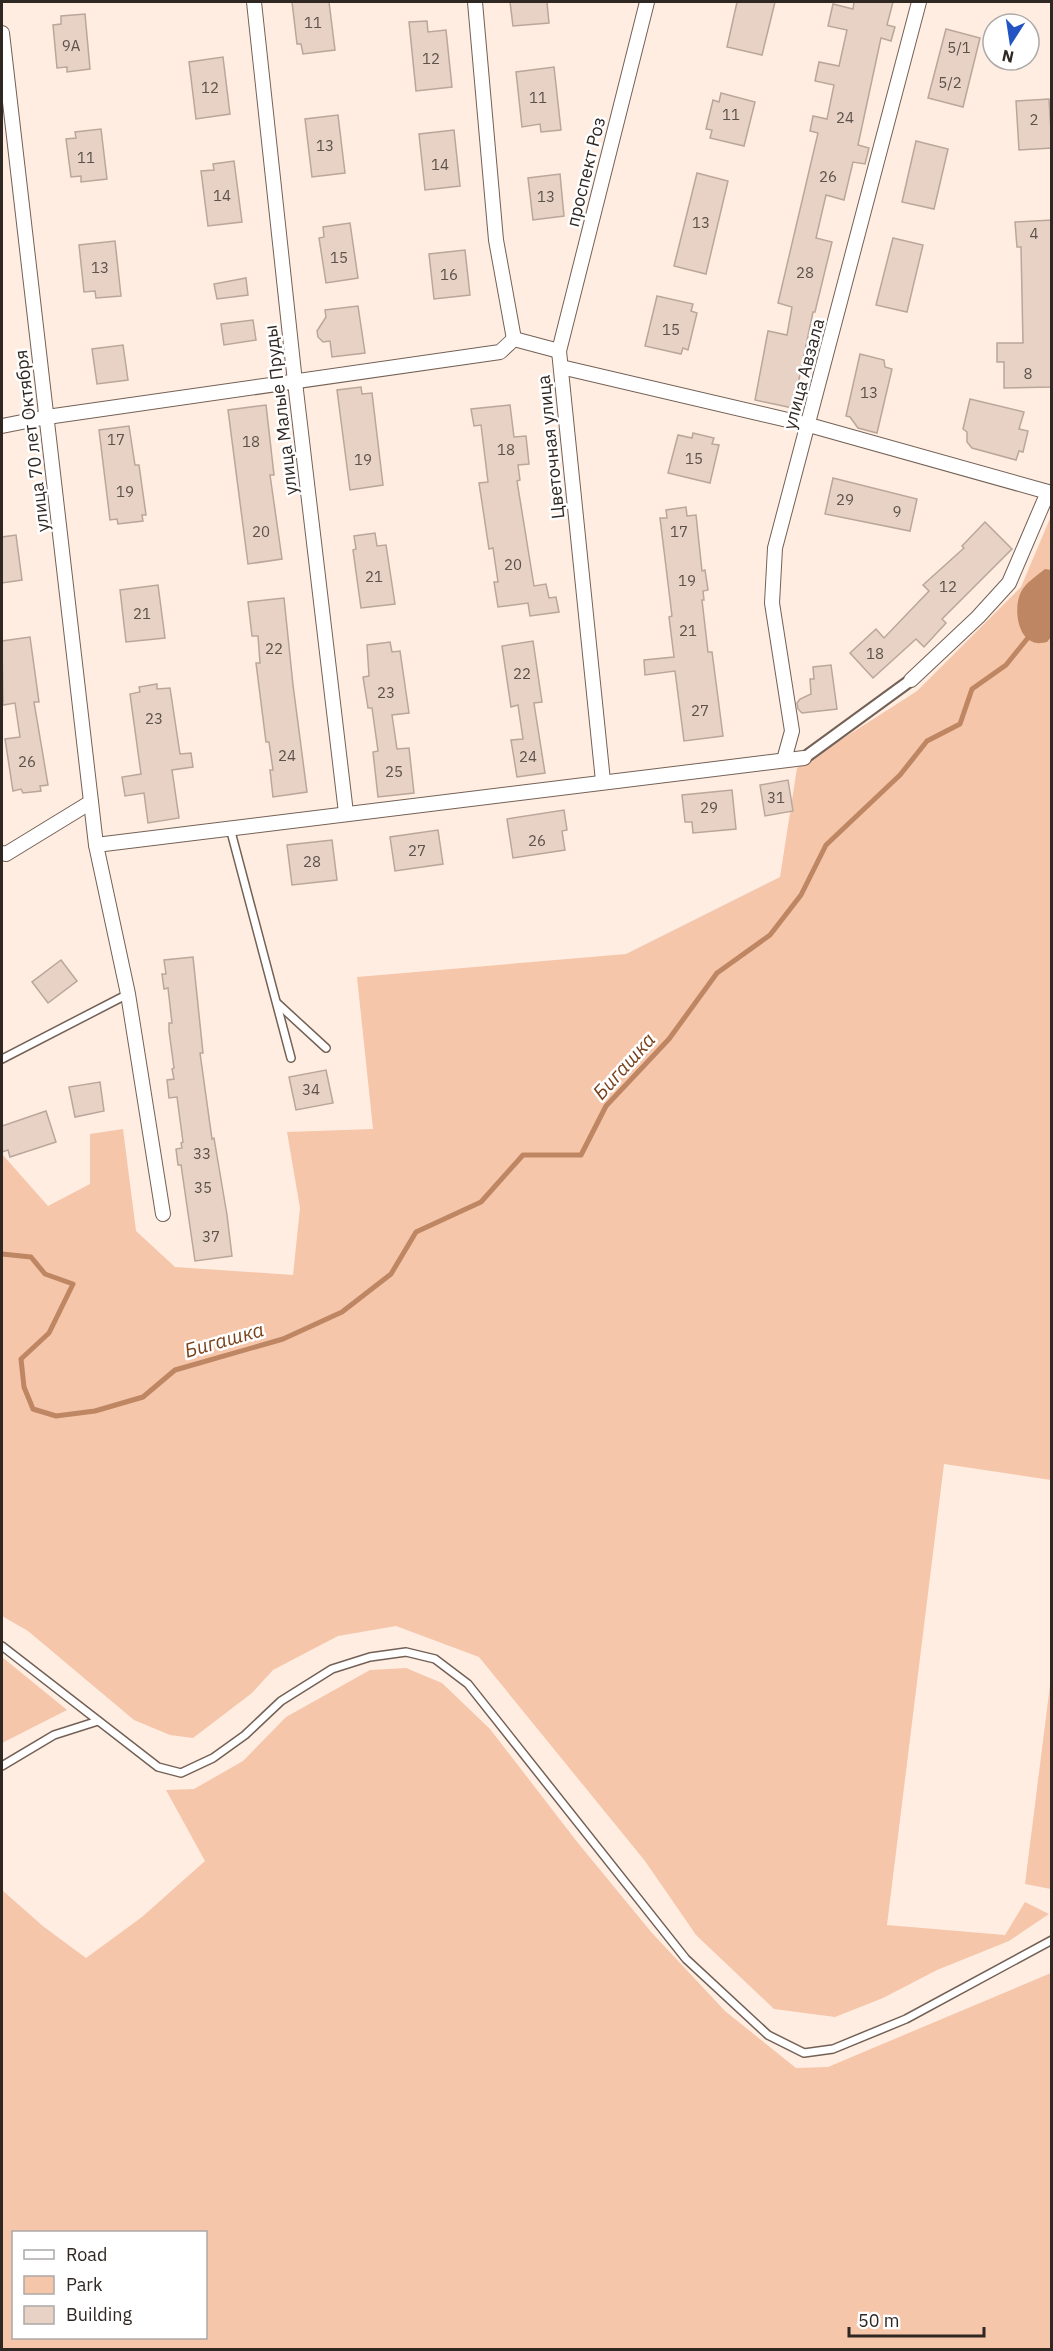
<svg xmlns="http://www.w3.org/2000/svg" width="1053" height="2351" font-family="'IBM Plex Sans',sans-serif">
  <rect width="100%" height="100%" fill="#ffede2"/>
  <g fill="#f5c6aa" fill-rule="evenodd">
    <path d="M1051,516V1480L944,1464L887,1925L1005,1935L1025,1902L1049,1914L1009,1941L937,1970L883,1998L835,2017L774,2009L696,1935L645,1861L479,1657L396,1626L338,1636L273,1670L252,1693L193,1738L170,1735L134,1720L28,1631L2,1616V1154L48,1206L90,1184V1134L123,1129L136,1231L175,1267L293,1275L300,1208L287,1132L373,1129L357,977L626,954L780,877L797,768L917,691L1021,587Z"/>
    <path d="M2,1657L67,1710L2,1743Z"/>
    <path d="M406,1668L442,1683L490,1729L578,1843L652,1933L725,2011L796,2068L828,2067L1051,1973V2349H2V1890L44,1927L86,1958L142,1917L205,1861L166,1790L194,1789L243,1761L286,1717L370,1670ZM206,2232V2338H14V2232Z"/>
    <path d="M1051,1677L1052,1889H1051L1025,1884Z"/>
  </g>
  <path fill="#be8663" d="M1045,569L1051,570V637L1047,642C1042,643 1037,644 1033,642C1016,636 1014,605 1021,592C1025,583 1038,575 1045,569Z"/>
  <g fill="none" stroke-linecap="round" stroke-linejoin="round">
    <path stroke="#be8663" stroke-width="5" d="M2,1254L31,1257L45,1274L73,1284L49,1333L21,1359L24,1387L33,1409L56,1416L95,1411L143,1397L175,1370L283,1339L342,1312L391,1274L416,1232L481,1202L523,1155H581L606,1106L669,1039L717,973L770,935L801,895L826,845L900,775L927,741L960,724L972,689L1006,665L1027,639"/>
  </g>
  <g fill="#e7d2c5" stroke="#bba69a" stroke-width="1.5">
    <path d="M292,2H329L335,50L303,54L301,44H297Z"/>
    <path d="M510,2H547L549,23L513,26Z"/>
    <path d="M737,2H775L762,55L727,47Z"/>
    <path d="M854,2H893L887,25L895,27L891,41L881,38L858,145L869,148L865,164L853,162L844,200L826,195L816,238L832,242L815,312H813L793,408L755,400L768,331L787,335L792,307L778,303L818,133L810,131L813,116L827,119L834,85L815,81L819,62L839,66L847,30L828,26L833,4L853,9Z"/>
    <path d="M85,14L90,69L67,72V67L57,68L53,25L61,24V16Z"/>
    <path d="M427,21L428,32L446,30L452,87L416,91L409,22Z"/>
    <path d="M946,29L980,38L963,107L928,98Z"/>
    <path d="M223,57L230,114L196,119L189,62Z"/>
    <path d="M554,67L561,130L541,132L540,124L522,127L516,72Z"/>
    <path d="M721,93L755,102L744,146L710,138L712,130L706,129L713,100L719,102Z"/>
    <path d="M1049,99L1052,148L1019,150L1016,101Z"/>
    <path d="M338,115L345,173L312,177L305,119Z"/>
    <path d="M101,129L107,179L81,182V176L71,177L66,139L76,138L75,132Z"/>
    <path d="M454,130L460,186L425,190L419,134Z"/>
    <path d="M916,141L948,149L934,209L902,202Z"/>
    <path d="M234,161L242,222L208,226L201,171L214,170L213,164Z"/>
    <path d="M697,173L728,181L706,274L674,266Z"/>
    <path d="M560,174L564,216L533,220L528,178Z"/>
    <path d="M1052,220V387L1004,388V362H997V343H1023L1021,247H1017L1015,222Z"/>
    <path d="M350,223L358,278L326,283L319,238L324,237L323,227Z"/>
    <path d="M893,238L923,245L907,312L876,305Z"/>
    <path d="M115,241L121,296L96,298L95,291L84,292L79,245Z"/>
    <path d="M465,250L470,295L434,299L429,254Z"/>
    <path d="M246,278L248,295L217,299L214,284Z"/>
    <path d="M657,296L693,304L691,311L697,313L688,350L683,348L681,354L645,346Z"/>
    <path d="M358,306L365,353L332,357L330,341L323,342L318,337L317,331L326,317L325,310Z"/>
    <path d="M253,320L256,340L224,345L221,324Z"/>
    <path d="M123,345L128,380L97,384L92,349Z"/>
    <path d="M860,354L884,360L885,367L892,369L877,433L858,428L850,417L846,416Z"/>
    <path d="M361,387L362,394L372,393L383,485L350,490L337,390Z"/>
    <path d="M970,399L1024,412L1019,429L1028,431L1023,452L1019,451L1016,460L972,448L967,442V432L963,429Z"/>
    <path d="M266,405L274,475H270L282,559L248,564L228,410Z"/>
    <path d="M510,405L514,437L526,436L529,464L518,465L520,480L517,481L534,586L546,584L549,598L556,597L559,612L530,616L528,603L498,607L494,582H498L493,548L489,549L479,483L488,482L481,425L474,426L471,409Z"/>
    <path d="M129,426L135,465H139L146,515H142L143,521L118,524L117,519L110,520L99,430Z"/>
    <path d="M693,433L714,438L712,444L719,445L710,483L668,473L678,435L692,438Z"/>
    <path d="M833,478L917,499L910,531L825,514Z"/>
    <path d="M686,507L687,516L696,515L702,571L705,570L708,590L703,591L704,600H702L708,652H712L723,736L684,741L675,671L645,675L644,660L674,657L669,617L672,616L660,518H667L666,510Z"/>
    <path d="M985,522L1012,549L942,619L946,623L924,647L916,639L873,678L850,653L876,629L884,638L929,591L923,585L964,548L962,546Z"/>
    <path d="M375,533L377,546L386,545L395,604L361,608L353,550L356,549L354,536Z"/>
    <path d="M16,535L22,580L2,583V537Z"/>
    <path d="M158,585L165,638L126,642L120,590Z"/>
    <path d="M284,598L293,685L307,792L273,797L270,770H273L269,742H266L256,663H260L258,636H252L248,602Z"/>
    <path d="M30,637L39,702H34L48,785L40,786L41,791L23,793L21,789L13,791L5,739L20,737L15,703L3,705L2,641Z"/>
    <path d="M533,641L542,702L534,703L535,710L545,773L517,777L511,740L523,739L518,705L511,707L502,646Z"/>
    <path d="M390,642L392,652L400,651L409,713L392,715L397,749L409,748L414,793L378,797L373,752L378,751L372,708H368L363,677L369,676L367,645Z"/>
    <path d="M831,665L837,709L802,713L798,709L797,703L800,699L811,694L810,679H814L813,667Z"/>
    <path d="M157,684V689L170,688L180,754L191,753L193,767L172,770L179,818L148,823L144,793L125,796L122,777L141,774L130,694L140,692L139,687Z"/>
    <path d="M788,780L793,811L765,816L760,785Z"/>
    <path d="M732,790L736,829L693,833L692,822H685L682,795Z"/>
    <path d="M564,810L567,830L562,831L565,850L513,858L507,819Z"/>
    <path d="M438,830L443,864L395,871L390,837Z"/>
    <path d="M332,840L337,880L292,885L287,845Z"/>
    <path d="M193,957L203,1053H200L212,1139L214,1138L227,1215L232,1256L195,1261L181,1165H178L176,1149L182,1148L181,1143L183,1142L177,1097L169,1098L167,1080L174,1079L172,1069L174,1068L169,1031V1023H172L168,988L164,989L162,974H166L164,960Z"/>
    <path d="M61,960L77,981L48,1003L32,982Z"/>
    <path d="M326,1070L333,1103L296,1110L289,1077Z"/>
    <path d="M100,1082L104,1111L75,1117L69,1087Z"/>
    <path d="M46,1111L56,1142L10,1157L8,1150L2,1152V1126Z"/>
  </g>
  <g fill="none" stroke-linecap="round" stroke-linejoin="round">
    <g stroke="#746156" stroke-width="10">
      <g id="service">
        <path d="M230,828L291,1058"/>
        <path d="M277,1003L326,1048"/>
        <path d="M2,1059L128,994"/>
        <path d="M2,1646L158,1767L181,1773L213,1758L245,1735L281,1701L332,1669L370,1657L406,1652L435,1659L468,1684L686,1959L768,2035L804,2053L833,2049L906,2019L1052,1940"/>
        <path d="M2,1766L54,1735L98,1721"/>
      </g>
    </g>
    <g stroke="#746156" stroke-width="14">
      <path id="pedestrian" d="M804,758L911,680"/>
    </g>
    <g stroke="#746156" stroke-width="16">
      <g id="minor">
        <path d="M254,2L295,382L346,813"/>
        <path d="M475,2L496,240L514,339"/>
        <path d="M2,33L96,845L128,994L163,1214"/>
        <path d="M514,339L559,351"/>
        <path d="M561,367L809,425L1048,492L1009,583L978,617L911,680"/>
        <path d="M2,426L47,417L500,352L514,339"/>
        <path d="M784,760L792,731L772,603L775,548L919,2"/>
        <path d="M603,781L559,351L647,2"/>
        <path d="M96,845L804,758"/>
        <path d="M2,853L6,854L91,802"/>
      </g>
    </g>
    <use href="#service" stroke="#fff" stroke-width="7"/>
    <use href="#pedestrian" stroke="#fff" stroke-width="10"/>
    <use href="#minor" stroke="#fff" stroke-width="14"/>
  </g>
  <g text-anchor="middle" stroke-width="5" stroke-linejoin="round" paint-order="stroke">
    <g font-size="15" fill="#5d524b">
      <text x="313" y="28">11</text>
      <text x="71" y="51">9А</text>
      <text x="959" y="53">5/1</text>
      <text x="431" y="64">12</text>
      <text x="950" y="88">5/2</text>
      <text x="210" y="93">12</text>
      <text x="538" y="103">11</text>
      <text x="731" y="120">11</text>
      <text x="845" y="123">24</text>
      <text x="1034" y="125">2</text>
      <text x="325" y="151">13</text>
      <text x="86" y="163">11</text>
      <text x="440" y="170">14</text>
      <text x="828" y="182">26</text>
      <text x="222" y="201">14</text>
      <text x="546" y="202">13</text>
      <text x="701" y="228">13</text>
      <text x="1034" y="239">4</text>
      <text x="339" y="263">15</text>
      <text x="100" y="273">13</text>
      <text x="805" y="278">28</text>
      <text x="449" y="280">16</text>
      <text x="671" y="335">15</text>
      <text x="1028" y="379">8</text>
      <text x="869" y="398">13</text>
      <text x="116" y="445">17</text>
      <text x="251" y="447">18</text>
      <text x="506" y="455">18</text>
      <text x="694" y="464">15</text>
      <text x="363" y="465">19</text>
      <text x="125" y="497">19</text>
      <text x="845" y="505">29</text>
      <text x="897" y="517">9</text>
      <text x="261" y="537">20</text>
      <text x="679" y="537">17</text>
      <text x="513" y="570">20</text>
      <text x="374" y="582">21</text>
      <text x="687" y="586">19</text>
      <text x="948" y="592">12</text>
      <text x="142" y="619">21</text>
      <text x="688" y="636">21</text>
      <text x="274" y="654">22</text>
      <text x="875" y="659">18</text>
      <text x="522" y="679">22</text>
      <text x="386" y="698">23</text>
      <text x="700" y="716">27</text>
      <text x="154" y="724">23</text>
      <text x="287" y="761">24</text>
      <text x="528" y="762">24</text>
      <text x="27" y="767">26</text>
      <text x="394" y="777">25</text>
      <text x="776" y="803">31</text>
      <text x="709" y="813">29</text>
      <text x="537" y="846">26</text>
      <text x="417" y="856">27</text>
      <text x="312" y="867">28</text>
      <text x="311" y="1095">34</text>
      <text x="202" y="1159">33</text>
      <text x="203" y="1193">35</text>
      <text x="211" y="1242">37</text>
    </g>
    <g font-size="18" fill="#2f2722" stroke="#fff">
      <text transform="translate(586 172) rotate(-76)" y="6">проспект Роз</text>
      <text transform="translate(804 374) rotate(-75)" y="6">улица Авзала</text>
      <text transform="translate(281 410) rotate(-97)" y="6">улица Малые Пруды</text>
      <text transform="translate(32 441) rotate(-97)" y="6">улица 70 лет Октября</text>
      <text transform="translate(551 447) rotate(-96)" y="6">Цветочная улица</text>
    </g>
    <g font-size="20" font-style="italic" fill="#79421b" stroke="#fff">
      <text transform="translate(624 1066) rotate(-48)" y="7">Бигашка</text>
      <text transform="translate(224 1340) rotate(-16)" y="7">Бигашка</text>
    </g>
  </g>
  <rect width="1053" height="2351" fill="none" stroke="#2f2722" stroke-width="6"/>
  <rect x="12" y="2231" width="195" height="108" fill="#ffffff" stroke="#aca9a7" stroke-width="1.5"/>
  <rect x="24" y="2250" width="30" height="9" fill="#ffffff" stroke="#aca9a7" stroke-width="1.5"/>
  <text x="66" y="2261" font-size="18" fill="#2f2722">Road</text>
  <rect x="24" y="2276" width="30" height="18" fill="#f5c6aa" stroke="#aca9a7" stroke-width="1.5"/>
  <text x="66" y="2291" font-size="18" fill="#2f2722">Park</text>
  <rect x="24" y="2306" width="30" height="18" fill="#e7d2c5" stroke="#aca9a7" stroke-width="1.5"/>
  <text x="66" y="2321" font-size="18" fill="#2f2722">Building</text>
  <g transform="translate(1011 42) rotate(192)"><circle r="28" fill="#ffffff" stroke="#aca9a7" stroke-width="1.5"/>
  <path d="M0-4.5L10 22L0 15L-10 22Z" fill="#2255c2"/>
  <text y="-9" font-size="16" font-weight="bold" text-anchor="middle" fill="#2f2722">N</text>
  </g>
  <path d="M849 2327v9h135v-9" fill="none" stroke="#2f2722" stroke-width="3"/>
  <text x="858" y="2327" font-size="18" fill="#2f2722" stroke="#ffffff" stroke-width="4.5" paint-order="stroke">50 m</text>
</svg>
